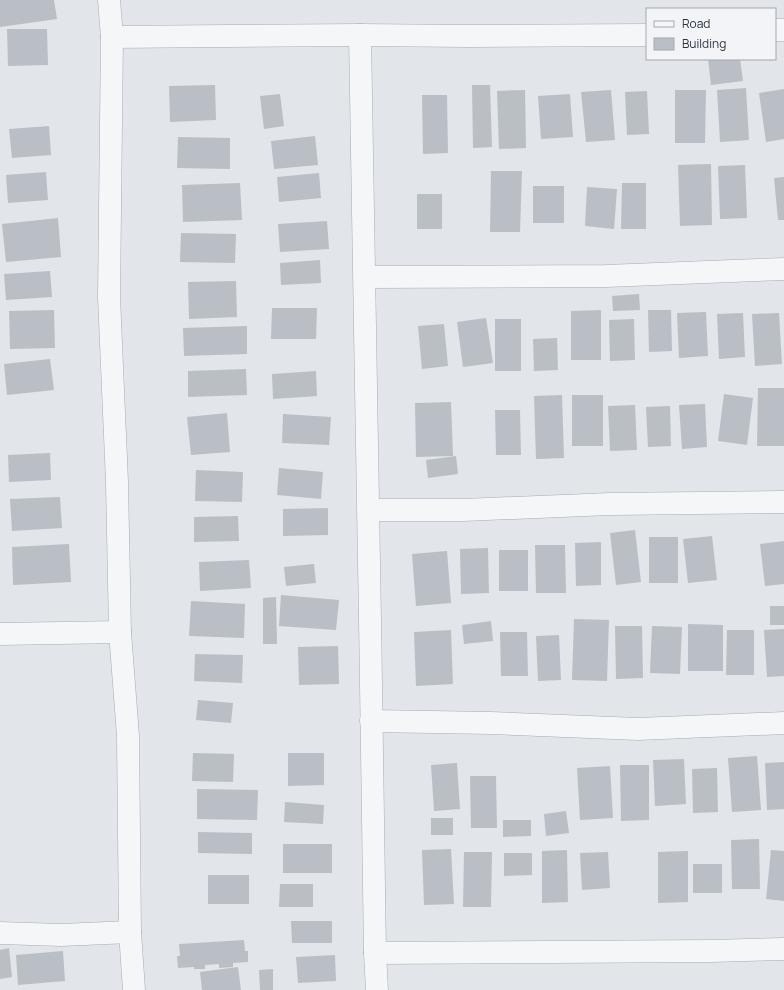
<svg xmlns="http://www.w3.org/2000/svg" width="784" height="990" font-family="Manrope,sans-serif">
  <rect width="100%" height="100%" fill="#e2e5e9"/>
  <g fill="#babfc6">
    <path d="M0,0H54L57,19L0,27Z"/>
    <path d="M7,29H47L48,65L8,66Z"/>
    <path d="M708,59H740L743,81L711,85Z"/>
    <path d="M215,85L216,120L170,122L169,86Z"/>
    <path d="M472,85H490L492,147L473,148Z"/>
    <path d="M746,88L749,140L720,142L717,90Z"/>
    <path d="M784,89V139L766,142L759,93Z"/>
    <path d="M525,90L526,148L499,149L497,91Z"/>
    <path d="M611,90L615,140L586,142L581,92Z"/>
    <path d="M675,90H706L705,143H675Z"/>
    <path d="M647,91L649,134L627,135L625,92Z"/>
    <path d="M280,94L284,126L264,129L260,96Z"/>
    <path d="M570,94L573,137L541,139L538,96Z"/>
    <path d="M422,95H447L448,153L423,154Z"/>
    <path d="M49,126L51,155L12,158L9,129Z"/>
    <path d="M315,136L318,165L274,169L271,141Z"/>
    <path d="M178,137L230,138V169L177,168Z"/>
    <path d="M711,164L712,225L680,226L678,165Z"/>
    <path d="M745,165L747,218L720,219L718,166Z"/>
    <path d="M491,171H522L520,232H490Z"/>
    <path d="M46,172L48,200L8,203L6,175Z"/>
    <path d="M319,173L321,198L279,202L277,177Z"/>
    <path d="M784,177V220H778L774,178Z"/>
    <path d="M240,183L242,220L183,222L182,185Z"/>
    <path d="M622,183H646V229H621Z"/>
    <rect x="533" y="186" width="31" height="37"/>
    <path d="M587,187L617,189L614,229L585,226Z"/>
    <rect x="417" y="194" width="25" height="35"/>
    <path d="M58,218L61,257L6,262L2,224Z"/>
    <path d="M327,221L329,249L280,252L278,224Z"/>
    <path d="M181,233L236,234L235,263L180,262Z"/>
    <path d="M320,260L321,283L281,285L280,263Z"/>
    <path d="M50,271L52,297L6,300L4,274Z"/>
    <path d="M236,281L237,317L189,319L188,282Z"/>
    <path d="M639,294L640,310L613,311L612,296Z"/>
    <path d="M272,308H317L316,339H271Z"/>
    <path d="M54,310L55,348L10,349L9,311Z"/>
    <path d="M601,310V360H571V311Z"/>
    <path d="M648,310H671L672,351L649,352Z"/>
    <path d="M706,312L708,356L679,358L677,313Z"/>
    <path d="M743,313L745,357L719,359L717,314Z"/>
    <path d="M779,313L782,364L755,366L752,314Z"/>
    <path d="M486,318L493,363L463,367L457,322Z"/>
    <rect x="495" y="319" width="26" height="52"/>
    <path d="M634,319L635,360L610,361L609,320Z"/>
    <path d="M444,324L448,366L422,369L418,326Z"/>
    <path d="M247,326V354L184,356L183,328Z"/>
    <path d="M557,338L558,370L534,371L533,339Z"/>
    <path d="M50,359L54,390L7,395L4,364Z"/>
    <path d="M246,369L247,395L188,397V371Z"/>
    <path d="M316,371L317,396L273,399L272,374Z"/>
    <path d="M758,388H784V446H757Z"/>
    <path d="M724,394L753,398L747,445L718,441Z"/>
    <path d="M562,395L564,458L536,459L534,396Z"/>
    <rect x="572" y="395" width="31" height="51"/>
    <path d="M451,402L453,456L416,457L415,403Z"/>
    <path d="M705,404L707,447L682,449L679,405Z"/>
    <path d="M635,405L637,450L610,451L608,406Z"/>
    <path d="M670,406L671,446L648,447L646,407Z"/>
    <path d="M495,410H520L521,455H496Z"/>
    <path d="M227,413L230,452L191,455L187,417Z"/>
    <path d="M283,414L331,417L329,445L282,443Z"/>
    <path d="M50,453L51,480L9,482L8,455Z"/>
    <path d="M456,456L458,474L428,478L426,460Z"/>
    <path d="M279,468L323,472L321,499L277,495Z"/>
    <path d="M196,470L243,472L242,502L195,501Z"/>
    <path d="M60,497L62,528L12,531L10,499Z"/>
    <path d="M328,508V535L283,536V509Z"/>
    <path d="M238,516L239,541L194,542V517Z"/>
    <path d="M635,530L641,582L616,585L610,533Z"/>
    <path d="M712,536L717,580L688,583L683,539Z"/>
    <rect x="649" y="537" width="29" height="46"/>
    <path d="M784,541V584L765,586L760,544Z"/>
    <path d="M601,542V585L576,586L575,543Z"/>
    <path d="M69,544L71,582L13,585L12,547Z"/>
    <path d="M535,545H565L566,593H536Z"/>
    <path d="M488,548L489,593L461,594L460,549Z"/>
    <rect x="499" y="550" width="29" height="41"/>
    <path d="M447,551L451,603L416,606L412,554Z"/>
    <path d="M249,560L251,588L200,591L199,562Z"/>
    <path d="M314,564L316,583L286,586L284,567Z"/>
    <path d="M281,595L339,600L336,630L279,626Z"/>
    <path d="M276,597L277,644H263V598Z"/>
    <path d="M191,601L245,604L244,638L189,636Z"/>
    <rect x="770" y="606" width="14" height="19"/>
    <path d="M574,619L609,620L607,681L572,680Z"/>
    <path d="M491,621L493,641L464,644L462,625Z"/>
    <path d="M688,624L723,625V671H688Z"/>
    <path d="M615,626H642L643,678L616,679Z"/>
    <path d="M652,626L682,627L680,674L650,673Z"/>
    <path d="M784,629V676L767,677L764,630Z"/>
    <path d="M451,630L453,684L416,686L414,632Z"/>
    <path d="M727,630H754V675H726Z"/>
    <path d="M500,632H527L528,676H501Z"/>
    <path d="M559,635L561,680L538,681L536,636Z"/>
    <path d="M338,646L339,684L299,685L298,647Z"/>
    <path d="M195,654L243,655L242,683L194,681Z"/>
    <path d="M198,700L233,703L231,723L196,720Z"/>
    <path d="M193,753L234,754L233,782L192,781Z"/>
    <path d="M288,753H324V785L288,786Z"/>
    <path d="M757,756L761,810L732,812L728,758Z"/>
    <path d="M684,759L686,804L655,806L653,760Z"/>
    <path d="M784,762V809L767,810L765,763Z"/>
    <path d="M457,763L460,809L434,811L431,765Z"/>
    <path d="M620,765H649V820L621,821Z"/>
    <path d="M610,766L613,818L580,820L577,768Z"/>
    <path d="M717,768L718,812L693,813L692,769Z"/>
    <path d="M470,776H496L497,828H471Z"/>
    <path d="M197,789L258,790L257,820L197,819Z"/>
    <path d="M285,802L324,805L323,824L284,822Z"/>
    <path d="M566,811L569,833L546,836L544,814Z"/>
    <rect x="431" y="818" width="22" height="17"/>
    <path d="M503,820H531V836L503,837Z"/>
    <path d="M198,832L252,833V854L198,853Z"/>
    <path d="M759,839L760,889H732L731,840Z"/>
    <rect x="283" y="844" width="49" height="29"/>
    <path d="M451,849L454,904L424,905L422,850Z"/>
    <path d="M567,850L568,902L542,903V851Z"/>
    <path d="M771,850L784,851V901L766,899Z"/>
    <path d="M688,851V902L658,903V852Z"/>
    <path d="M464,852H492L491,907H463Z"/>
    <path d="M608,852L610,888L582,890L580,853Z"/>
    <path d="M504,853H532V875L504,876Z"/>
    <rect x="693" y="864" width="29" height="29"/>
    <rect x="208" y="875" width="41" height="29"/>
    <path d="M280,884H313V907H279Z"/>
    <path d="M291,921H332V943H292Z"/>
    <path d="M244,940L245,951H248V962L233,963V967L219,968V964L205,965V969H194V967L178,968L177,956H180L179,944Z"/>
    <path d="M9,948L12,977L0,979V950Z"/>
    <path d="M63,951L65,981L18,985L16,955Z"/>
    <path d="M335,955L336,981L298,983L296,957Z"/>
    <path d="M238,967L241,990H202L200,972Z"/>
    <path d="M273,969V990H260L259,970Z"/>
  </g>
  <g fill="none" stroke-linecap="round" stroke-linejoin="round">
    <g stroke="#a8acb3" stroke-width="23">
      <g id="minor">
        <path d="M360,35C367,341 370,647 375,953L377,990"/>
        <path d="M112,37L109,297L117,482L120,632L128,736L130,932L134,990"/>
        <path d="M366,277L606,276L784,269"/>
        <path d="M369,510H463L610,504L784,502"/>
        <path d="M0,634L120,632"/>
        <path d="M371,721L491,723L638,729L784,723"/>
        <path d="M0,933L61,935L130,932"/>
        <path d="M375,953L712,951L784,949"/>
      </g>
    </g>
    <g stroke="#a8acb3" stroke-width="23">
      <g id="tertiary">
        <path d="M109,0L112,37L360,35L469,36L647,35"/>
        <path d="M775,30H784"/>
      </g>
    </g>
    <use href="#minor" stroke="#f5f6f8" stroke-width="22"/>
    <use href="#tertiary" stroke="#f5f6f8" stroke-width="22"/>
  </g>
  <rect x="646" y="8" width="130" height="52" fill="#f2f4f7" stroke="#a3a7ae"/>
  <rect x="654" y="21" width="20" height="6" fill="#f5f6f8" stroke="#a3a7ae"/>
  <text x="682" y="28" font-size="12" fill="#2c3440">Road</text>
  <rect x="654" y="38" width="20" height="12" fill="#babfc6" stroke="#a3a7ae"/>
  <text x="682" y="48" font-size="12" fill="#2c3440">Building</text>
</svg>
